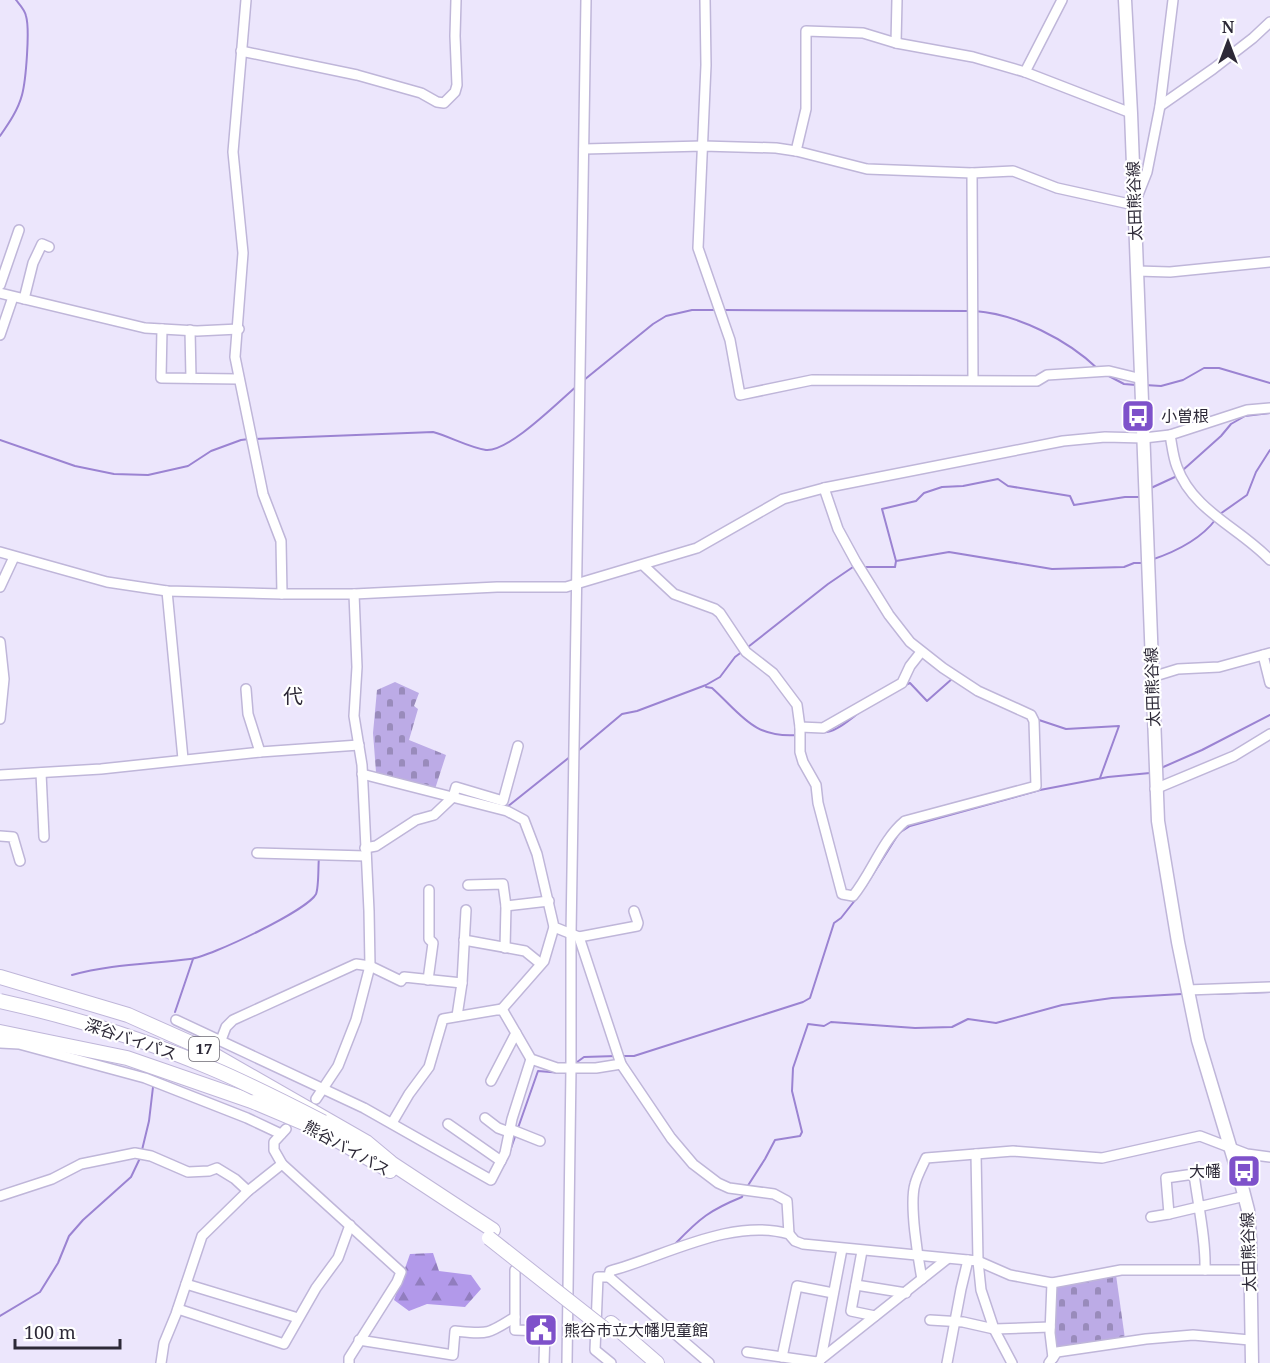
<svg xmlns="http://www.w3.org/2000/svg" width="1270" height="1363" font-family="'Noto Serif','Noto Sans JP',serif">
  <defs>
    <pattern id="forest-firs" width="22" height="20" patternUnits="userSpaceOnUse" patternTransform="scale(1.5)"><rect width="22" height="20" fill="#b299ea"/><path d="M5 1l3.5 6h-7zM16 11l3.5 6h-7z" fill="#917dbe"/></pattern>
    <pattern id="cemetery-stones" width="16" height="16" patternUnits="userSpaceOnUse" patternTransform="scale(1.5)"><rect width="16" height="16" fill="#bcabe6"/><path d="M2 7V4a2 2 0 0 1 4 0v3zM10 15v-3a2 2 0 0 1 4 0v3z" fill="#998bbb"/></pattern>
  </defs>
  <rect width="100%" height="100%" fill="#ece6fc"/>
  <path fill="url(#forest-firs)" d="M433,1253L439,1271L471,1275L481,1289L465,1307L427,1304L409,1311L394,1300L410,1254Z"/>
  <g fill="url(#cemetery-stones)">
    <path d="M395,682L419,693L414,706L418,709L409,740L446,755L435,789L376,772L373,733L377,690Z"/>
    <path d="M1116,1275L1125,1339L1054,1350V1287Z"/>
  </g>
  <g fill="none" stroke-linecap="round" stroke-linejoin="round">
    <g stroke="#9b83d2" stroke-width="2">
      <path d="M0,136C9,123 18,110 22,95C26,80 30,29 26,16C25,10 20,5 16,0"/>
      <path d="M723,310L970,311"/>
      <path d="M975,311C1017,314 1068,340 1098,369"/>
      <path d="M1105,374L1124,384L1136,385"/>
      <path d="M584,380L653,324L666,316L692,310H718"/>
      <path d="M1145,385L1161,386L1183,380L1204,368H1219L1270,383"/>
      <path d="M254,439L433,432C451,437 468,447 486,450C509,452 559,401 577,386"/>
      <path d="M0,440L75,466L114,474L148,475L188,466L211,451L241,440L249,439"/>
      <path d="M1183,470L1221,436L1231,424L1245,416L1270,413"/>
      <path d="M1151,488L1177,476"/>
      <path d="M1220,514L1247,495L1256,472L1270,450"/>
      <path d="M1151,560C1175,552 1201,539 1216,519"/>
      <path d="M896,561L949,552L1052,569L1124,567L1134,563H1143"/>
      <path d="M866,567H895L896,561L882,509L916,501L924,493L942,487L963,486L998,479L1008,486L1070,496L1074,505L1125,497H1140"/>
      <path d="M748,647L828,584L853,567"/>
      <path d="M903,686L910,683L927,701L953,678"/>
      <path d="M706,687L712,688C742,715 753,738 797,735"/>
      <path d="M1036,719L1066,729L1119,726L1100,778"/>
      <path d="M821,732C833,735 850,719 860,712"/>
      <path d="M578,751L622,714L637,711L706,685L720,677L735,657L743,651"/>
      <path d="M1161,768L1202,750L1270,715"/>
      <path d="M507,807L571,756"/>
      <path d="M865,887L899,833L910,826L1040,790L1108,777L1150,773"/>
      <path d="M72,975C110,964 151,964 190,959C210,957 308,910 316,894C319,887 318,866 319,857"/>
      <path d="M1209,994L1270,992"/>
      <path d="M175,1012L193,959"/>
      <path d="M622,1056H634L803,1002L810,998L834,923L841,918L856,899"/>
      <path d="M573,1065L584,1057L616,1056"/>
      <path d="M518,1128L538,1071L562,1073L564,1072"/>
      <path d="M142,1150L149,1121L153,1087"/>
      <path d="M510,1151L516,1134"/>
      <path d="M747,1187L765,1159L775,1140L800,1136L802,1132L792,1091L793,1068L808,1024L824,1026L831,1022L915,1028L952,1027L968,1019L996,1023L1062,1005L1112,998L1182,994"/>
      <path d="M676,1243C700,1218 710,1210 742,1197L744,1192"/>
      <path d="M0,1316L40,1292L58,1263L69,1236L83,1220L131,1177L141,1156"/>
    </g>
    <g stroke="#bfb6d9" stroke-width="12">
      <g id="minor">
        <path d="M246,0L233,152L243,253L235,357L263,494L281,541L282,594"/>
        <path d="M705,0L706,65L698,248L730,340L740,395L812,380L1037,381L1047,375L1109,371L1142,379"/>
        <path d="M896,43L897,0"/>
        <path d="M241,51L357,75L421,93L437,102L444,103L455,92L457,85L455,36L456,0"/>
        <path d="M1025,72L1062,0"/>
        <path d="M1160,106L1213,69L1253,38L1270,22"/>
        <path d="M584,149L703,146L776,148L796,151L867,169L972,173L1013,171L1057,188L1134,205L1147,172L1160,106L1173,0"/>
        <path d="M796,151L806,109V31L863,33L896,43L973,57L1025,72L1131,113"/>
        <path d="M972,173L973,380"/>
        <path d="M1137,271L1170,272L1270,262"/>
        <path d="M0,285L19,230"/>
        <path d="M0,293L145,328L197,331L239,329"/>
        <path d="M24,299L33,263L42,244L49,247"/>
        <path d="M162,329L161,378L239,379"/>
        <path d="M190,330L191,378"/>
        <path d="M0,335L13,297"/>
        <path d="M1170,435C1172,445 1173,457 1177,467C1193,511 1240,528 1270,560"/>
        <path d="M0,552L107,582L167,591L282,594H354L497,587H566L697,548L783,499L824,488L1063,441L1105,437L1144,438L1170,435L1247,410L1270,408"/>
        <path d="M643,565L674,594L715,609L720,613L746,652L773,673L797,705L800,727V752L803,762L816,785L818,803L842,894L853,896C872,873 882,840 905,821L1036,786L1034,721L1031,715L978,691L943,668L910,642L889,615L856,562L838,529L824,488"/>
        <path d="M0,587L14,557"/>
        <path d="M167,591L183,759"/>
        <path d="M0,642L4,679L0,719"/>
        <path d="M1263,655L1270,683"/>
        <path d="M1152,677L1178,669L1219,667L1270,653"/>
        <path d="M246,689L248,714L260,752"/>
        <path d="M800,727L823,728L902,683L910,666L921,652"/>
        <path d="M41,773L44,837"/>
        <path d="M362,774L507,811L524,820L537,854L554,927L579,937L621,1064L671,1138L693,1164L718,1183L729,1188L774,1194L787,1201L789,1234"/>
        <path d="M0,775L101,769L260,752L359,745"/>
        <path d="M1155,789L1234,756L1270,734"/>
        <path d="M0,836L13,837L20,861"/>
        <path d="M365,848L376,846L416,820L434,815L453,797L456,787L503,801L518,746"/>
        <path d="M257,853L366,856"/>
        <path d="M468,885L503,884L506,906L505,948"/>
        <path d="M506,906L549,901"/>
        <path d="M579,937L637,926L638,923L634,911"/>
        <path d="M464,940L525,951L541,964"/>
        <path d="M428,980L433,943L429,939V890"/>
        <path d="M1187,990L1270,987"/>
        <path d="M502,1009L544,961L554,927"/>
        <path d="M457,1016L462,983L466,910"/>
        <path d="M176,1020L364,1108L491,1180L505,1153L512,1119L531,1059"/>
        <path d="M221,1040L226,1027L233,1020L356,964L370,966L401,981L404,977L462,983"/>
        <path d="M0,1043L19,1044L145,1078L247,1118L281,1134"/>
        <path d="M491,1081L516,1033"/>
        <path d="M316,1099L338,1066L356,1020L370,966L369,911L362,765L354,716L357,667L354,594"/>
        <path d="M485,1118L498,1128L509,1132"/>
        <path d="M392,1123L409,1094L429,1067L443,1019L502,1009L531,1059L557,1068H596L621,1064"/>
        <path d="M448,1124L501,1161"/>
        <path d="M286,1129L274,1142V1150L282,1164L401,1272L397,1282L349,1358V1363"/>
        <path d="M510,1129L540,1141"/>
        <path d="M976,1154L978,1261L981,1290L994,1329L1012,1363"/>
        <path d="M0,1196L52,1179L81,1164L135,1153L151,1156L188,1172L209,1171L217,1168L235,1179L248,1191"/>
        <path d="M1151,1217L1169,1214"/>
        <path d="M862,1251L851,1311L875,1316"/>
        <path d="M515,1270V1330L545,1331L544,1363"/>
        <path d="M1205,1270C1206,1239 1198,1205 1194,1174L1166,1178L1169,1214L1245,1196"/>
        <path d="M609,1277H598L595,1350L611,1363"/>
        <path d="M922,1279C918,1258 909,1204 915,1184C917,1176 922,1167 926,1158L1013,1151L1102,1158L1200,1136L1247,1154L1270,1157"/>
        <path d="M1052,1283L1050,1333L1053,1358"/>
        <path d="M186,1284L298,1318"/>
        <path d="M856,1285L906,1293"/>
        <path d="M178,1309L284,1344L316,1288L338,1258L350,1225"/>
        <path d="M930,1320L963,1322L994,1329L1050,1327"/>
        <path d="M359,1340L453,1355L455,1331C488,1334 487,1335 515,1317"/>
        <path d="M747,1352L817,1362"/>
        <path d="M782,1357L797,1286L833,1293"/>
        <path d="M821,1359L842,1249"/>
        <path d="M161,1363L164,1343L176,1314L202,1236L248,1191L282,1164"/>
        <path d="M567,1363L571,1068V934L586,0"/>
        <path d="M709,1363L609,1277L610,1271C663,1257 732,1217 789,1234L795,1241L803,1244L978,1261L1010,1275L1052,1283L1121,1270H1250"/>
        <path d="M816,1363L947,1259"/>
        <path d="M947,1363L961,1289L968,1260"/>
        <path d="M1049,1363L1057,1352L1146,1339L1193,1335L1250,1340"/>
      </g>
    </g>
    <g stroke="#bfb6d9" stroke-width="15">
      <path id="major" d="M1125,0L1131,113L1158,821L1178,942L1198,1040L1241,1183L1248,1210L1250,1239L1252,1363"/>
    </g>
    <g stroke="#bfb6d9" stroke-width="16">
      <g id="highway">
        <path d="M0,977L128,1015L202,1048L366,1142L390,1162"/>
        <path d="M0,1032L127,1058L254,1102"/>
        <path d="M318,1129L390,1171"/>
        <path d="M382,1157L493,1230"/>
        <path d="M611,1323L657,1363"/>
      </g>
    </g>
    <use href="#minor" stroke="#fff" stroke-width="9"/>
    <use href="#major" stroke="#fff" stroke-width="12"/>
    <use href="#highway" stroke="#fff" stroke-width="14"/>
    <g stroke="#bfb6d9" stroke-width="16" stroke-linecap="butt">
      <g id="highway-bridge">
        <path d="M0,1001C72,1017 143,1039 211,1068C249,1084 286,1103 323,1122"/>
        <path d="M254,1102L318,1129"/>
        <path d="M489,1238L607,1331"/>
      </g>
    </g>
    <use href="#highway-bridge" stroke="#fff" stroke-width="14"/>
  </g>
  <defs>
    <g id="bus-square" transform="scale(1.725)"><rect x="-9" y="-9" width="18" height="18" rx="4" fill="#7e51ca" stroke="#fff"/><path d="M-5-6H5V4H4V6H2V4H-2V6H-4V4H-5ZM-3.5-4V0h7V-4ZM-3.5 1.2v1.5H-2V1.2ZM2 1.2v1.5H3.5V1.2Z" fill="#fff"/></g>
    <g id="civic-square" transform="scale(1.725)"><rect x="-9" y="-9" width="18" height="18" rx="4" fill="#7e51ca" stroke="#fff"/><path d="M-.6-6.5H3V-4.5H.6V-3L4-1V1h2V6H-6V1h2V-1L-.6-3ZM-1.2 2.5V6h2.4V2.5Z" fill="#fff"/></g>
  </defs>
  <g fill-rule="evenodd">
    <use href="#bus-square" x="1138" y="416"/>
    <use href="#bus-square" x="1244" y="1171"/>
    <use href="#civic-square" x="541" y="1330"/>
  </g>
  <g text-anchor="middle" stroke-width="4.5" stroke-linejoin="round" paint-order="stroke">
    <rect fill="#fff" stroke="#6c6973" stroke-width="1.5" x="189" y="1037" width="30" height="24" rx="4.5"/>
    <g font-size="15" font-weight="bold" fill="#2d2937">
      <text x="204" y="1054">17</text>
    </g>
    <g font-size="16" fill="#2d2937" stroke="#fff">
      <text transform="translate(1134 201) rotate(-92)" y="6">太田熊谷線</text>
      <text transform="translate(1152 687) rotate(-92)" y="6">太田熊谷線</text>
      <text transform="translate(131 1039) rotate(19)" y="6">深谷バイパス</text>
      <text transform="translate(347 1148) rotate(29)" y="6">熊谷バイパス</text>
      <text transform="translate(1248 1252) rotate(-92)" y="6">太田熊谷線</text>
    </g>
    <g font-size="16" fill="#2d2937" stroke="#fff" text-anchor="start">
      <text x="1161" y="422">小曽根</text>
      <text x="1221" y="1177" text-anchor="end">大幡</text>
      <text x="564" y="1336">熊谷市立大幡児童館</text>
    </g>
    <g font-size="20" fill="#2d2937" stroke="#fff">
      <text x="293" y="703">代</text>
    </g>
  </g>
  <g transform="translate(1228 42)" stroke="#ffffff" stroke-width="4.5" paint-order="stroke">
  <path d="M0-4.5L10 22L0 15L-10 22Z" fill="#2d2937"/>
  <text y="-9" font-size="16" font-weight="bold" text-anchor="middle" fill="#2d2937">N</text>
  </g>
  <path d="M15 1339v9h105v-9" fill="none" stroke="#2d2937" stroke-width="3"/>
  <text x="24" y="1339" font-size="18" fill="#2d2937" stroke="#ffffff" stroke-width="4.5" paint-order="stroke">100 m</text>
</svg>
